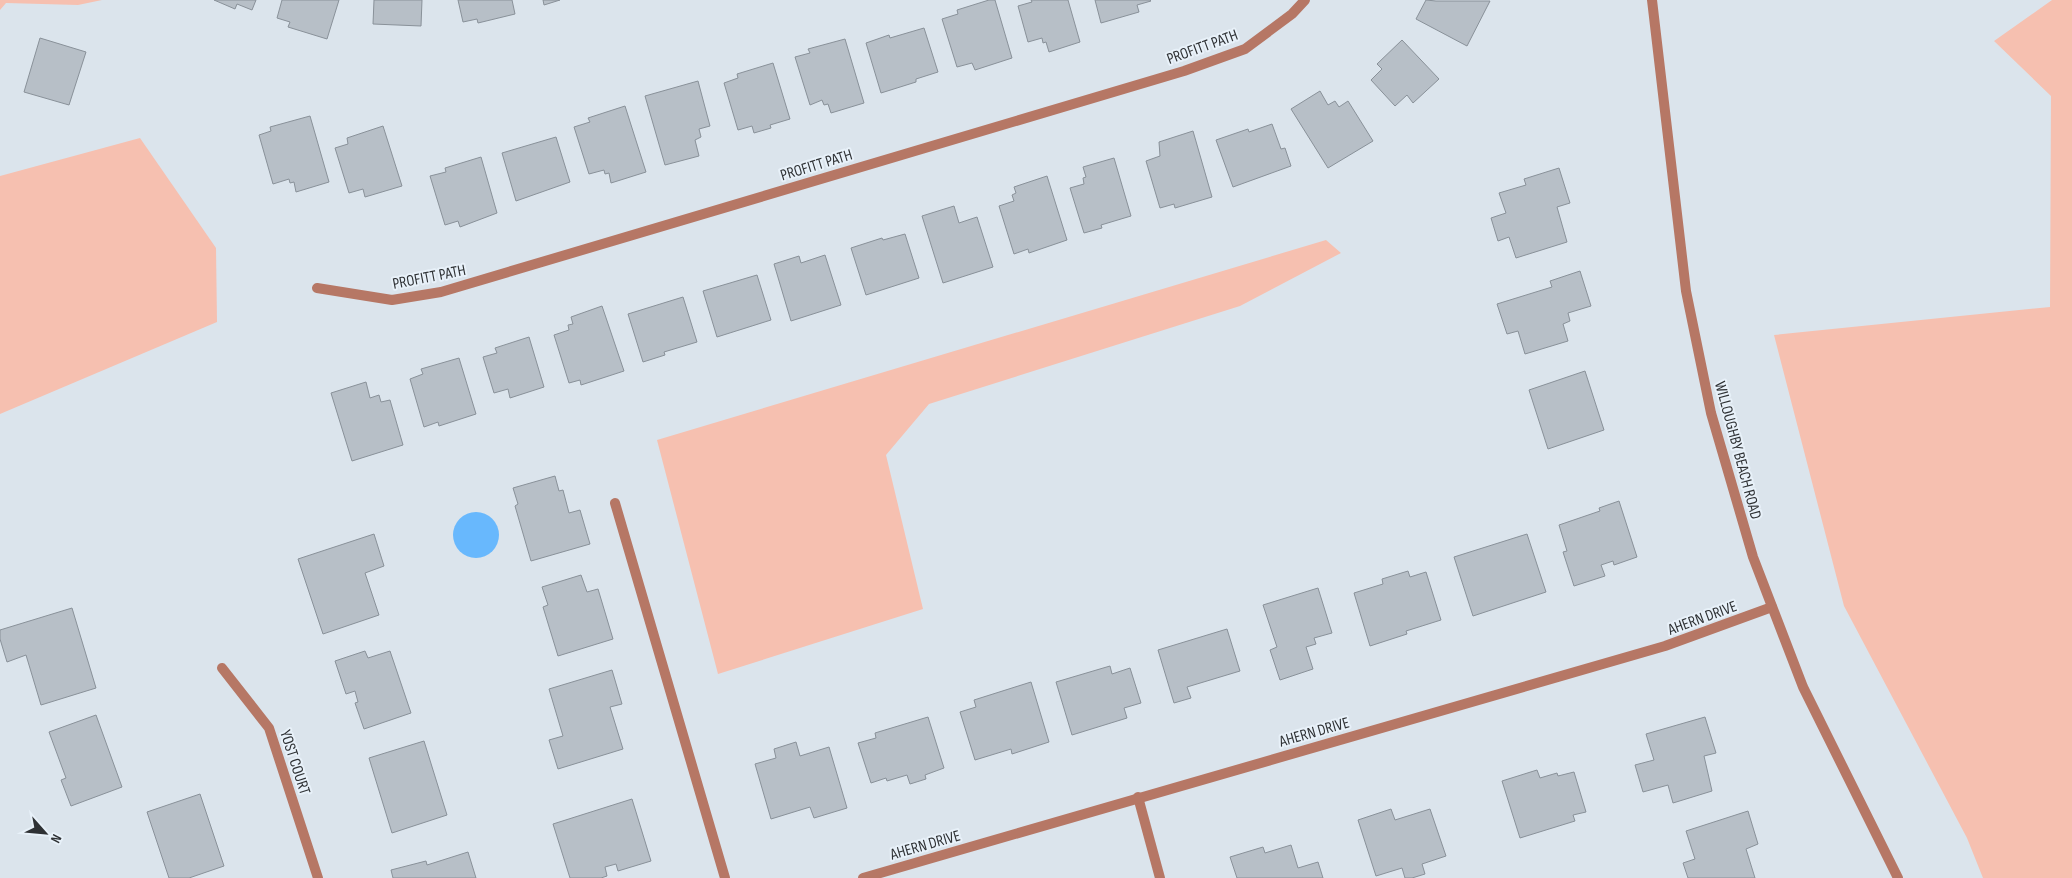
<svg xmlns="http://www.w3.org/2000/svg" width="2072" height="878" font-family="'Sofia Sans Condensed',sans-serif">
  <rect width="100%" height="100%" fill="#dbe4ec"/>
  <g fill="#f6c0b0">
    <path d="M0,0H102L78,5L6,3L0,10Z"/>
    <path d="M2052,0H2072V878H1983L1967,838L1844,606L1774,335L2050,307L2051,96L1994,41Z"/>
    <path d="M140,138L216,248L217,322L0,414V176Z"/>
    <path d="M1326,240L1341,253L1240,306L929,404L886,455L923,609L718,674L657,440Z"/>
  </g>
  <circle fill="#68b8fd" cx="476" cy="535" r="23"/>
  <g fill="#b7bfc7" stroke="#899199">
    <path d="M214,0H256L252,10L237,4L235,9Z"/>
    <path d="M282,0H339L327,39L288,27L290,22L277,18Z"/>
    <path d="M374,0H422L421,26L373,24Z"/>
    <path d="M458,0H512L515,14L478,23L477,19L463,22Z"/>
    <path d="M543,0H560L544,5Z"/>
    <path d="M989,0H995L1012,58L975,70L972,63L957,67L942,19L958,14L957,10Z"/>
    <path d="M1031,0H1068L1080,42L1049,52L1046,42L1043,43L1042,38L1028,42L1018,6L1032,2Z"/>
    <path d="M1095,0H1150L1151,1L1137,5L1139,12L1101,23Z"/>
    <path d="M1426,0L1436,1H1490L1467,46L1416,19Z"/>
    <path d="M924,28L938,72L916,79V82L881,93L866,43L889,35L890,38Z"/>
    <path d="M40,38L86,52L69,105L24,92Z"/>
    <path d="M845,39L864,103L831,113L828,104L824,105L822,100L810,105L795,57L810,53L808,49Z"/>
    <path d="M1402,40L1439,79L1413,103L1407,95L1395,106L1371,80L1382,69L1377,64Z"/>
    <path d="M773,63L790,119L770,125L771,128L754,133L752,126L738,130L724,83L738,78L737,74Z"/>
    <path d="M698,81L710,126L699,129L701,137L695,140L699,156L665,165L645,96Z"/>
    <path d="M1320,91L1328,105L1335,101L1339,107L1348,101L1373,141L1328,168L1291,109Z"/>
    <path d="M625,106L646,172L611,183L609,173L605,174L604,170L589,174L574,127L590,122L588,118Z"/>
    <path d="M310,116L329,182L296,192L294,182L290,183L289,179L273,184L259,135L271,131L270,127Z"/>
    <path d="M1272,124L1281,149L1285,148L1291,166L1233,187L1216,140L1248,129L1249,132Z"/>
    <path d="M383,126L402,186L365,197L363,189L349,193L335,148L348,144L347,138Z"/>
    <path d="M1193,131L1212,197L1175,208L1174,204L1160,208L1146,161L1160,156L1159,142Z"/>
    <path d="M556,137L570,182L516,201L502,153Z"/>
    <path d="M481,157L497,213L460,227L458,221L445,225L430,176L446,172L445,168Z"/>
    <path d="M1114,158L1131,216L1101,225L1102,228L1084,233L1070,188L1084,184L1083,178L1086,177L1083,167Z"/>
    <path d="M1559,168L1570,203L1557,207L1567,242L1516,258L1509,237L1498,241L1491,218L1506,213L1499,193L1526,185L1524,179Z"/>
    <path d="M1047,176L1067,240L1029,253L1028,249L1014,254L999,206L1014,201L1012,195L1016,193L1014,187Z"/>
    <path d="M954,206L959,223L977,217L993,267L943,283L922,216Z"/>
    <path d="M905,234L919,278L866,295L851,248L882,238L883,240Z"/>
    <path d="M825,255L841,305L791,321L774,264L799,256L801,263Z"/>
    <path d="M1580,271L1591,306L1568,313L1570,321L1563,324L1568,341L1525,354L1518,331L1507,334L1497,304L1552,287L1550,281Z"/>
    <path d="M757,275L771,320L717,337L703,291Z"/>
    <path d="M683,297L697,342L664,352L665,355L643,362L628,314Z"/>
    <path d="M602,306L624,371L581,385L580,380L569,383L554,335L569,330L568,325L573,324L571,317Z"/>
    <path d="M529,337L544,387L510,398L508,389L494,393L483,357L497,353L495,348Z"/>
    <path d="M459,358L476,414L439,426L438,422L424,427L410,379L423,374L421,369Z"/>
    <path d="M1585,371L1604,430L1548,449L1529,390Z"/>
    <path d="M366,382L370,398L379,395L381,402L390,400L403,445L352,461L331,393Z"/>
    <path d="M555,476L559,491L563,490L569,513L580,510L590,544L531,561L515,506L518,504L513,488Z"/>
    <path d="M1619,501L1637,557L1614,565L1613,561L1601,565L1605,576L1574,586L1563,552L1567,551L1559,525L1600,511L1599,508Z"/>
    <path d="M374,534L384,566L365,573L379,615L323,634L298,559Z"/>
    <path d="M1527,534L1546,592L1473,616L1454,557Z"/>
    <path d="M1408,571L1410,577L1426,572L1441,620L1406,631L1407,634L1370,646L1354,593L1383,584L1382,579Z"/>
    <path d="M581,575L587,592L598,589L613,639L558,656L543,607L548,605L542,587Z"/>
    <path d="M1318,588L1332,633L1314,638L1316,644L1306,647L1313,669L1280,680L1270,650L1277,647L1263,605Z"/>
    <path d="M72,608L96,688L41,705L26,655L7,662L0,639V630Z"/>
    <path d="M1227,629L1240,671L1187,687L1191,698L1174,703L1158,650Z"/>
    <path d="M365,651L368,658L390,651L411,713L364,729L355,703L358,702L355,691L346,694L335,661Z"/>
    <path d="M1110,666L1112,674L1130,668L1141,703L1124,708L1127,718L1072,735L1056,682Z"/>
    <path d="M612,670L622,704L610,707L623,749L558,769L549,740L563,736L549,689Z"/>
    <path d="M1031,682L1049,742L1012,754L1011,749L975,760L960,712L976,707L974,700Z"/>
    <path d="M96,715L122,787L71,806L61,780L66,778L49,732Z"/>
    <path d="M928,717L944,768L925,775L926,779L910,784L907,775L887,781L886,778L871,783L858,743L876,738L875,733Z"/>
    <path d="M1705,717L1716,753L1704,756L1712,791L1673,803L1668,785L1643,792L1635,765L1654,760L1646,734Z"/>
    <path d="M424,741L447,815L392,833L369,758Z"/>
    <path d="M796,742L800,756L829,747L847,808L814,818L810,807L771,819L755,764L776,758L774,749Z"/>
    <path d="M1537,770L1540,778L1557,773L1558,776L1574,772L1586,812L1573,815L1575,821L1520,838L1502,781Z"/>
    <path d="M200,794L224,866L189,878H169L147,812Z"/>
    <path d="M632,799L651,861L618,871L616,864L605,867L607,876L601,878H570L553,824Z"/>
    <path d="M1391,809L1395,820L1430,809L1446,856L1422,864L1425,874L1412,878H1405L1402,868L1376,876L1358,820Z"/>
    <path d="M1748,811L1758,844L1746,849L1755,878H1688L1683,863L1695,859L1686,831Z"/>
    <path d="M1291,845L1298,868L1318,862L1323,878H1237L1230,857L1263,847L1265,853Z"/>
    <path d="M468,852L476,878H393L391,870L426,861L427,865Z"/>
  </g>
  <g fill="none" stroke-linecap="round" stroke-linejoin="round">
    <path stroke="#b67765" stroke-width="10" d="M615,503L725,878"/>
    <g stroke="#b67765" stroke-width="10">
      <path d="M317,288L392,300L441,292L1184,71L1245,49L1292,14L1305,0"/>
      <path d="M222,668L269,728L318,878"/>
      <path d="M1138,797L1160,878"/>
      <path d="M863,878L1665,646L1772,607"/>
    </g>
    <path stroke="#b67765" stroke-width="10" d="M1652,0L1686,291L1711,413L1753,557L1803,687L1898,878"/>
  </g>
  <g text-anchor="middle" stroke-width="4" stroke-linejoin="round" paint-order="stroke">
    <g font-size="16" fill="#2e3134" stroke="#e8f1f9">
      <text transform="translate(1202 46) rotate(-20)" y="6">PROFITT PATH</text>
      <text transform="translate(816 164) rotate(-17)" y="6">PROFITT PATH</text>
      <text transform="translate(429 276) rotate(-11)" y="6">PROFITT PATH</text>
      <text transform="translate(1739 450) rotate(75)" y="6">WILLOUGHBY BEACH ROAD</text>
      <text transform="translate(1702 617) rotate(-20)" y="6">AHERN DRIVE</text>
      <text transform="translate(1314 731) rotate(-16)" y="6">AHERN DRIVE</text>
      <text transform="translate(296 762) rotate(72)" y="6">YOST COURT</text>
      <text transform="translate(925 844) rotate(-16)" y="6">AHERN DRIVE</text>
    </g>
  </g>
  <g transform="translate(45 833) rotate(117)" stroke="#e8f1f9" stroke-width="4" paint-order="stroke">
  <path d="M0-4L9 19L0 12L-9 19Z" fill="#2e3134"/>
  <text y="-8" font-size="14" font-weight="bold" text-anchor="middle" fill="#2e3134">N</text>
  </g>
</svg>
